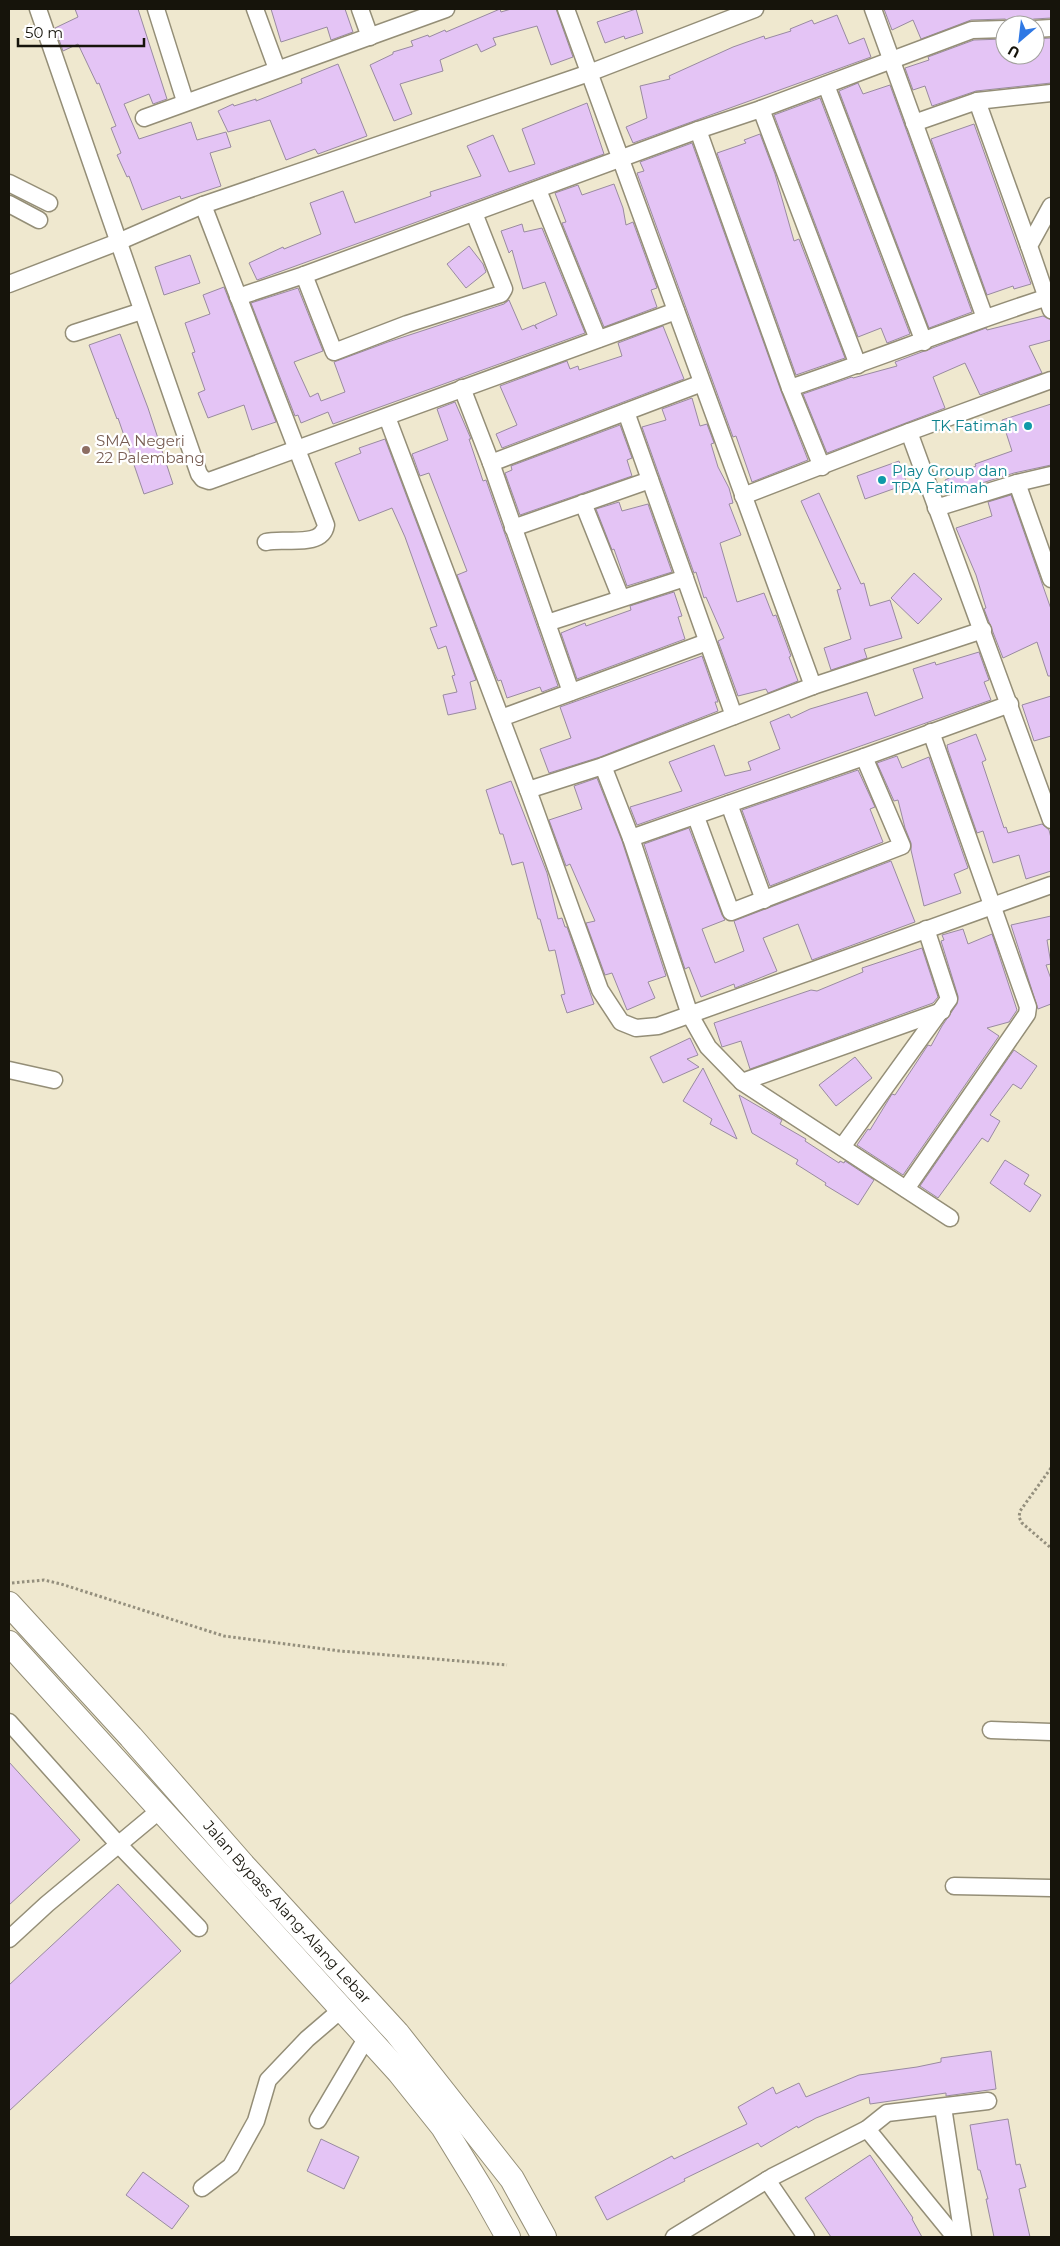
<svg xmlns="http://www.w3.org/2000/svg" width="1060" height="2246" font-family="Montserrat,sans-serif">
  <rect width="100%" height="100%" fill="#efe8cf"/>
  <g fill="#e4c4f5" stroke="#998ba0">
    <path d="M75,9H138L167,99L153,104L149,94L124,104L139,139L191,122L197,140L226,132L231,147L210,153L221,186L181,199L180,196L142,210L129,176L127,177L117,155L121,153L111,128L116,126L99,83L97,84L78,44L63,51L55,28L78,17Z"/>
    <path d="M271,9H345L353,32L331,40L327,27L281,42Z"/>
    <path d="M500,9L501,12L511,9H556L573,57L551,65L537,26L493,38L496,45L481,52L477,44L440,60L443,71L400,84L412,114L394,121L370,65L393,54V52L413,46L411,41L428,35L429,37L445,30L446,32Z"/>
    <path d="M636,9L643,33L625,39L624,36L605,43L597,22Z"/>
    <path d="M884,9H1051V18L1034,19L1014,24L1005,19L971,20L921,39L913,20L892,30Z"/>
    <path d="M837,15L849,44L864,38L871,57L633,143L626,127L647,118L640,86L670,79L669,76L733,47L764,36L765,39L791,31L790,29L812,20L814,24Z"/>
    <path d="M1051,38V83L976,91L932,106L925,86L913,90L905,68L929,60L928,57L974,40L1005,39V55H1035V39Z"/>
    <path d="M338,64L367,136L318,154L315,149L286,160L270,120L228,132L218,111L233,104L234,106L256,99V101L302,83L301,79Z"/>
    <path d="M858,83L863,94L890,85L972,312L929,328L839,91Z"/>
    <path d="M820,98L910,334L887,343L881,328L858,337L774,115Z"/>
    <path d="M587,103L604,154L257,280L249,263L283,247L284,249L321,234L310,203L343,191L355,223L431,196L430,192L481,176L467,146L493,135L509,172L535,164L522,129Z"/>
    <path d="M974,124L1031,284L1014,289L1013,286L987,295L931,139Z"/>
    <path d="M760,134L775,174L794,241L799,239L845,358L796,375L717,153L746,143L744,140Z"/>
    <path d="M692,143L781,391L808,460L752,482L736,436L733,437L637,173L644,171L640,162Z"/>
    <path d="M614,184L623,208L626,225L633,222L657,288L651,290L657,307L604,327L562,223L566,222L555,193L578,185L582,195Z"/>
    <path d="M522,224L524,232L542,228L585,333L333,424L328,412L301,423L298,415L295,416L251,303L298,288L323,351L294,362L310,397L318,393L321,401L345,392L334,362L388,342L504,304L509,300L522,330L534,325L537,329L535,325L557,315L545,282L523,289L512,250L509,253L501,231Z"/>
    <path d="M469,246L483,264L486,272L466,288L447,264Z"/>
    <path d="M190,255L200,283L164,295L155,267Z"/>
    <path d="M224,287L276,422L252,430L244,405L208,418L198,393L205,390L192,353L195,352L185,323L210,314L203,295Z"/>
    <path d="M1043,316L1051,320V340L1029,346L1042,373L980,395L965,363L933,377L945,408L827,453L803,394L852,377L853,378L897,366L895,362L986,328L987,330Z"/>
    <path d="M663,326L684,379L502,448L496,434L517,425L500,386L567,361L570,369L578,366L579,370L622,356L618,343Z"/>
    <path d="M120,334L148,408L173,484L144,494L118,418L117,419L89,345Z"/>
    <path d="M692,398L700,426L707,424L714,443L711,444L718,467L729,488L733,503L729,504L741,535L720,543L737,602L764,593L773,616L776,615L791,656L789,657L798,681L768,693L766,689L738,696L718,641L724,638L706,597L704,598L696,572L694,573L642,427L666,420L662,409Z"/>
    <path d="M455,402L471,439H469L483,481L486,480L558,686L542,692L540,687L507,698L501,680L498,681L495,674L457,575L467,571L429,473L420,476L412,454L448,440L437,409Z"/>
    <path d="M1051,404V465L1014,473L950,493L945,480L976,466L975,464L1012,451L1002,420Z"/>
    <path d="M620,425L632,458L627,460L632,476L520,515L505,473L512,470L511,466Z"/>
    <path d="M385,439L476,680L470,682L476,709L448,715L443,695L457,692L452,676L455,675L446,646L438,649L430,628L437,626L405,537L392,508L359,521L335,463L361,453L359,448Z"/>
    <path d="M899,461L907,484L865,499L857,476Z"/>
    <path d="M819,493L861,584L864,583L870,606L890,600L902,638L864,649L867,658L831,670L824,648L851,639L837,590L841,589L801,501Z"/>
    <path d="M1011,495L1051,609V676H1048L1037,642L1003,658L984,609L986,608L976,575L956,528L992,516L988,502Z"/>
    <path d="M619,502L622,511L648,504L672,572L627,586L614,549L612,550L596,509Z"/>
    <path d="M914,573L942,599L918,624L891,598Z"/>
    <path d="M674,592L682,616L678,617L685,639L577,679L561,633L585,623L586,626L631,610L630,606Z"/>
    <path d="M979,652L989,680L984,682L991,700L637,825L630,807L682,791L669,762L714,745L725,776L751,770L748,762L780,749L770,722L789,714L791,718L810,709L867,692L875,716L923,698L913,669L935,662L936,665Z"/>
    <path d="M702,656L718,702H715L718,711L600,757L549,773L540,749L571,738L560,707Z"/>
    <path d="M1051,696V736L1034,741L1022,705Z"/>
    <path d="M976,734L986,760L982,762L1004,828L1006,827L1008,833L1042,824L1049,830L1051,838V871L1026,879L1019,855L993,863L983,831L977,833L948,750L947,745Z"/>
    <path d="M897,756L902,768L929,757L968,868L954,874L961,893L924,906L911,850V843L905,828L898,800L894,801L877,763Z"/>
    <path d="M858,770L875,807L870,809L883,842L770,886L742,810Z"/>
    <path d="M597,778L622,841L666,976L648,982L655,998L627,1010L612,973L605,975L586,923L595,921L570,864L566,866L549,820L582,809L574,786Z"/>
    <path d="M511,781L547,873L558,919L562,918L565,927H567L594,1004L567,1013L561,995L565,994L555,950L549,951L540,919H538L523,862L512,865L503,834H500L486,790Z"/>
    <path d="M689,828L722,915L725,920L702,929L715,963L744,951L734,921L891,861L915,922L812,960L798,924L763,938L777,971L735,988L734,984L701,997L689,967L685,969L644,844Z"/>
    <path d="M1051,916V939L1047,940L1051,964L1046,965L1051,979V1004L1038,1009L1011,925Z"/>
    <path d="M963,929L968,944L992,934L1017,1010L1009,1022L987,1028L999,1036L903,1175L857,1145L868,1129L870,1130L892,1094L895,1095L928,1045L931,1046L942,1026L957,1004L958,996L941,941L944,940L942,935Z"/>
    <path d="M922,948L938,997L933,1003L750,1069L741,1041L722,1047L714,1023L811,990L817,991L863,972L862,968Z"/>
    <path d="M690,1038L698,1055L687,1059L699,1067L663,1083L650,1057Z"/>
    <path d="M1014,1050L1037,1066L1021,1089L1013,1084L990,1115L1000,1121L988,1142L982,1138L938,1198L920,1186Z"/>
    <path d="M855,1057L872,1078L836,1106L819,1085Z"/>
    <path d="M703,1068L734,1132L737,1139L710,1124L712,1119L683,1101Z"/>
    <path d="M739,1095L782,1120L780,1124L806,1139L805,1141L839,1163L840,1161L844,1163L845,1161L874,1180L858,1205L825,1185L826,1183L796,1164L798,1160L752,1133Z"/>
    <path d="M1005,1160L1029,1175L1024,1184L1041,1195L1030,1212L990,1183Z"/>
    <path d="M9,1762L80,1840L9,1905Z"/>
    <path d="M118,1884L181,1951L9,2111V1985Z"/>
    <path d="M991,2051L996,2089L946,2096V2093L870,2104L869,2097L816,2118L798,2128L797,2126L761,2147L758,2143L684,2179L685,2181L607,2220L595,2197L672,2156L674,2159L747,2124L738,2107L773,2087L776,2094L799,2083L806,2097L859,2075L917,2067L941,2062V2058Z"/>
    <path d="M1008,2119L1016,2165L1020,2164L1026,2187L1019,2189L1030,2237H994L986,2199H988L980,2170H978L970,2125Z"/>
    <path d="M321,2139L359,2157L344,2189L307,2171Z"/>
    <path d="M870,2155L913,2218L912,2219L922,2237H831L805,2198Z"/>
    <path d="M143,2172L189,2206L172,2229L126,2195Z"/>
  </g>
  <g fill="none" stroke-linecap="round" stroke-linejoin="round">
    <g stroke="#948e77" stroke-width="19">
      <g id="minor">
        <path d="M38,9L199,474L203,479L209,481L676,311"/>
        <path d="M156,9L185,101"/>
        <path d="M255,9L277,69"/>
        <path d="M360,9L370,37"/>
        <path d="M566,9L813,686"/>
        <path d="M873,9L985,318"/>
        <path d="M1035,29L1051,28"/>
        <path d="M826,85L924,342"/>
        <path d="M977,101L1029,246"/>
        <path d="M761,109L858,365"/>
        <path d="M144,118L446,9"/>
        <path d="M914,123L977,101L1051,93"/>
        <path d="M698,130L790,388L822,467"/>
        <path d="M9,183L49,203"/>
        <path d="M538,190L598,339"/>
        <path d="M9,204L39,220"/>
        <path d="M203,205L326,525C322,549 282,537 266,542"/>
        <path d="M1051,206L1029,246L1051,310"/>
        <path d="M304,275L334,352L407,324L501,294L504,289L474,213"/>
        <path d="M9,284L118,242L203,205L589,73L755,9"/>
        <path d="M238,297L304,275L698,130L761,109L972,30L1005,29"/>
        <path d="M74,333L142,311"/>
        <path d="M462,388L491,463L571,692"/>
        <path d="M790,388C876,359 961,325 1048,297"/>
        <path d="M626,412L734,716"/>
        <path d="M387,417L528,790L600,990L621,1022L636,1028L658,1026L1051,885"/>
        <path d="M909,432L1051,820"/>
        <path d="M491,463L702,383"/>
        <path d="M1017,483L1051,579"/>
        <path d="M743,496L909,432L1051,380"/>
        <path d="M583,503L621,598"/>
        <path d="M936,508L1017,483L1051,475"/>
        <path d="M513,528L650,480"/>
        <path d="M547,623L685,578"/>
        <path d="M501,718L707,642"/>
        <path d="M603,766L631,838L690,1015L708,1047L742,1082L950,1218"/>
        <path d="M528,790L603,766L813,686L983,630"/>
        <path d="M729,804L764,900"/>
        <path d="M696,817L731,912L902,846L864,757"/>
        <path d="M631,838L864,757L1010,704"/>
        <path d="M9,1070L54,1080"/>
        <path d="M742,1082L942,1011"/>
        <path d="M842,1147L949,999L926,929"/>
        <path d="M906,1189L1027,1014L1028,1007L931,732"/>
        <path d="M9,1722L119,1845L199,1928"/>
        <path d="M991,1730L1051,1732"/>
        <path d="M954,1886L1051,1888"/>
        <path d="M9,1939L47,1904L160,1810"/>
        <path d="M943,2107L963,2237"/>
        <path d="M318,2120L367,2037"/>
        <path d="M867,2129L955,2237"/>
        <path d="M767,2180L806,2237"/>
        <path d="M202,2188L231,2166L256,2121L268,2080L307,2039L342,2009"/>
        <path d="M674,2237L772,2177L867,2129L887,2113L988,2101"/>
      </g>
    </g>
    <g stroke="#948e77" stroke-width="26">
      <g id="highway">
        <path id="s1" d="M9,1604L131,1737L243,1865L397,2033L512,2179L544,2237"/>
        <path d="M9,1643L399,2072L443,2127L481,2189L508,2237"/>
      </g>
    </g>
    <g stroke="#948f7d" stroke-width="3" stroke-dasharray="2.5 2.5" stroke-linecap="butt">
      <path d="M1051,1468L1020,1511L1019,1517L1022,1523L1051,1548"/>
      <path d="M12,1583L44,1580L61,1584L224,1636L340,1651L507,1665"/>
    </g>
    <use href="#minor" stroke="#fff" stroke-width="16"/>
    <use href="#highway" stroke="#fff" stroke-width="24"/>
  </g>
  <g fill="#0f9aa8" stroke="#fff" stroke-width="2">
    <circle cx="1028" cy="426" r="5"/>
    <circle cx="882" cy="480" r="5"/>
  </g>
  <circle fill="#8d6e63" stroke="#fff" stroke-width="2" cx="86" cy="450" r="5"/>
  <g text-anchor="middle" stroke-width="4.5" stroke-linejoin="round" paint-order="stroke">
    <g font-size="15" fill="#0d838f" stroke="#fff" text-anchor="end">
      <text x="1018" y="431">TK Fatimah</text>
      <text x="892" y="476" text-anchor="start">Play Group dan<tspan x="892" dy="17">TPA Fatimah</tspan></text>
    </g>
    <g font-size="15" fill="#785e54" stroke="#fff" text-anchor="start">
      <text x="96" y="446">SMA Negeri<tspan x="96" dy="17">22 Palembang</tspan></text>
    </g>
    <g font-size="15" fill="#16140b" stroke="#fff">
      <text dy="5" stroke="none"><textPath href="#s1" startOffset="415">Jalan Bypass Alang-Alang Lebar</textPath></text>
    </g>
  </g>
  <rect width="1060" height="2246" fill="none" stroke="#16140b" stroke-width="20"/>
  <g transform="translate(1020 40) rotate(208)"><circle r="24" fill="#ffffff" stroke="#a2a19d"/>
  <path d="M0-4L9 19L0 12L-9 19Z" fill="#2f78e4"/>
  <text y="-8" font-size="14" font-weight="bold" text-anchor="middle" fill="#16140b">U</text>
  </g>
  <path d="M18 38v8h126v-8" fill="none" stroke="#16140b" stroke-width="2.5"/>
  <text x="25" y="38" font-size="15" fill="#16140b" stroke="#ffffff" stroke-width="4" paint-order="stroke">50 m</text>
</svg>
